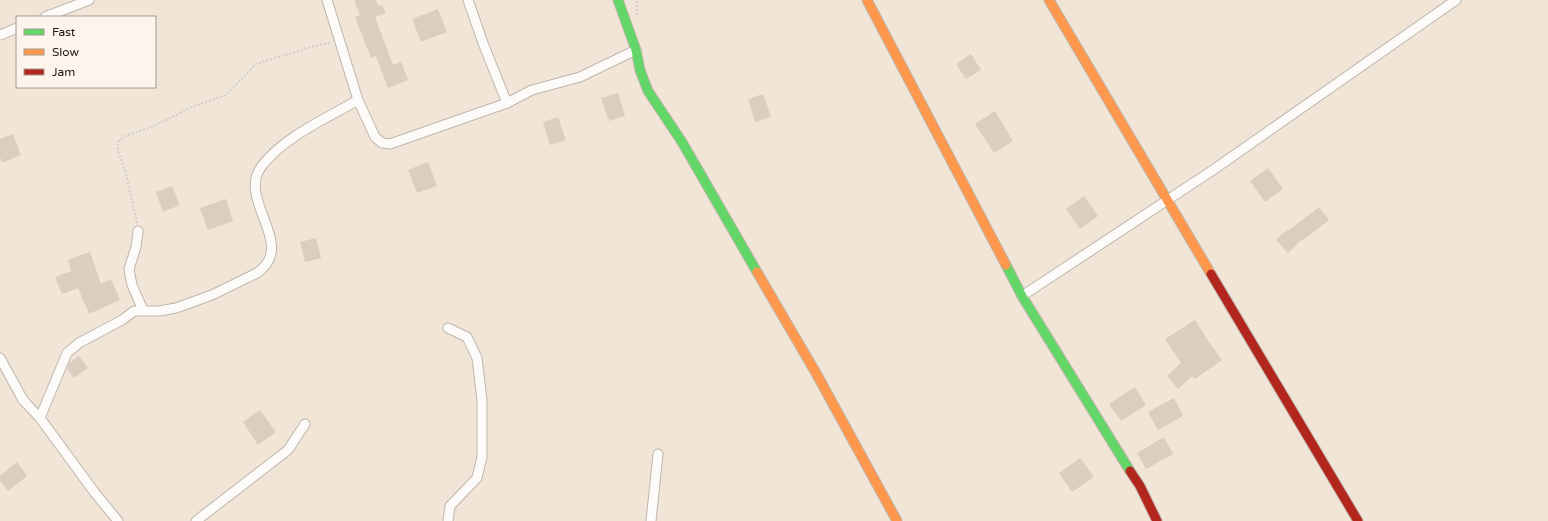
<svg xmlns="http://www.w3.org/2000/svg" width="1548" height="521" font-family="'Varela Round',sans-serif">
  <rect width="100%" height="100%" fill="#f0e5d6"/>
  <g fill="#d9cebf">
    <path d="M354,0H376L378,6L382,5L386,13L375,17L393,65L401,62L408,80L388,88L376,56L371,58L355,17L360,15Z"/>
    <path d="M438,9L447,32L421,42L412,19Z"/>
    <path d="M971,54L981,70L966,79L956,64Z"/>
    <path d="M618,93L625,116L609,121L601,98Z"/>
    <path d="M763,94L771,117L755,122L748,99Z"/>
    <path d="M995,111L1013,141L994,153L975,124Z"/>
    <path d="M558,117L566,140L550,145L543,122Z"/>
    <path d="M13,134L21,155L2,163L0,157V139Z"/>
    <path d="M428,162L437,186L417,193L408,170Z"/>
    <path d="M1268,168L1283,189L1265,202L1250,181Z"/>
    <path d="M172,186L180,205L163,212L156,192Z"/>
    <path d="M1084,196L1098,216L1080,229L1066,209Z"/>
    <path d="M226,199L233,221L208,230L200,208Z"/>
    <path d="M1319,207L1329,220L1303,240L1302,239L1288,253L1276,240L1287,230L1288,231Z"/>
    <path d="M316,238L321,258L305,262L300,242Z"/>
    <path d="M90,252L101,284L111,279L120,300L89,314L78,288L62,294L55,277L71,271L68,260Z"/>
    <path d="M1195,320L1209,342L1222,360L1195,379L1192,376L1178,389L1167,376L1181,363L1165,339Z"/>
    <path d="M79,356L88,368L74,378L67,369L69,363Z"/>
    <path d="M1135,387L1146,405L1121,421L1109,404Z"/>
    <path d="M1174,398L1183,416L1158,430L1148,412Z"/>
    <path d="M260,410L276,432L258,445L243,422Z"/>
    <path d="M1164,437L1173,454L1146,469L1137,453Z"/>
    <path d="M1080,458L1094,477L1072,492L1059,473Z"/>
    <path d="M17,462L27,476L8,491L0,481V476Z"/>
  </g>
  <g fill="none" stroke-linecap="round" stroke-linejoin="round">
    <g stroke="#bfb6ab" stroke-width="11">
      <g id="street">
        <path d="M327,0L358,100L375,137L382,143L390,144L507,103L532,90L580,77L636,50"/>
        <path d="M468,0L483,43L507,103"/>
        <path d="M45,17L89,0"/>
        <path d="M0,35L17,28"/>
        <path d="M138,231L136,247L129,269L132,285L143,310"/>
        <path d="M1022,296L1213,170L1456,0"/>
        <path d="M0,358L23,400L40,418L95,493L118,521"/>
        <path d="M40,418L67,353L79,343L122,320L134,311H159L176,308L212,295L257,273C298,245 237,201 261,167C282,138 327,118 358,100"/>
        <path d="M196,521L288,450L305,424"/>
        <path d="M448,521L450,506L477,478L482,457V400L477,358L467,337L448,328"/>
        <path d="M651,521L658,454"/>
      </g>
    </g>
    <g stroke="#bfb6ab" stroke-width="11">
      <g id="fast">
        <path d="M618,0L636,50L640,70L648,91L682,142L757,272"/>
        <path d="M1006,265L1022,296L1130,471"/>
      </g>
    </g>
    <g stroke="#bfb6ab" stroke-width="11">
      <g id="slow">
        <path d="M867,0L1006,265"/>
        <path d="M1049,0L1211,274"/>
        <path d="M757,272L816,373L897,521"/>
      </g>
    </g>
    <g stroke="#bfb6ab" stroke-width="11">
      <g id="jam">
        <path d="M1211,274L1358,521"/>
        <path d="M1130,471L1140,486L1157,521"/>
      </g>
    </g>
    <g stroke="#d1ceca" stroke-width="2" stroke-dasharray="2 2" stroke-linecap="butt">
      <path d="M637,15V0"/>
      <path d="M137,223L126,174L117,147L119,141L125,136L154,126L192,107L226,95L256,64L314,46L330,43"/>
    </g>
    <use href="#street" stroke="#fdfbf9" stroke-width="9"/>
    <use href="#fast" stroke="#63d668" stroke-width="9"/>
    <use href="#slow" stroke="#ff974d" stroke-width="9"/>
    <use href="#jam" stroke="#b3261e" stroke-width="9"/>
  </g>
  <rect x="16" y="16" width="140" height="72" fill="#fdf5eb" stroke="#a49c93"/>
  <rect x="24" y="29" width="20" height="6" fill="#63d668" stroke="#a49c93"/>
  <text x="52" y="36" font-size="12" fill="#1e170e">Fast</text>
  <rect x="24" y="49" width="20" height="6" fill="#ff974d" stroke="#a49c93"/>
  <text x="52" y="56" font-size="12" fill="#1e170e">Slow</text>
  <rect x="24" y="69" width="20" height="6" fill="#b3261e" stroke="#a49c93"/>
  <text x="52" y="76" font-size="12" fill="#1e170e">Jam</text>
</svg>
